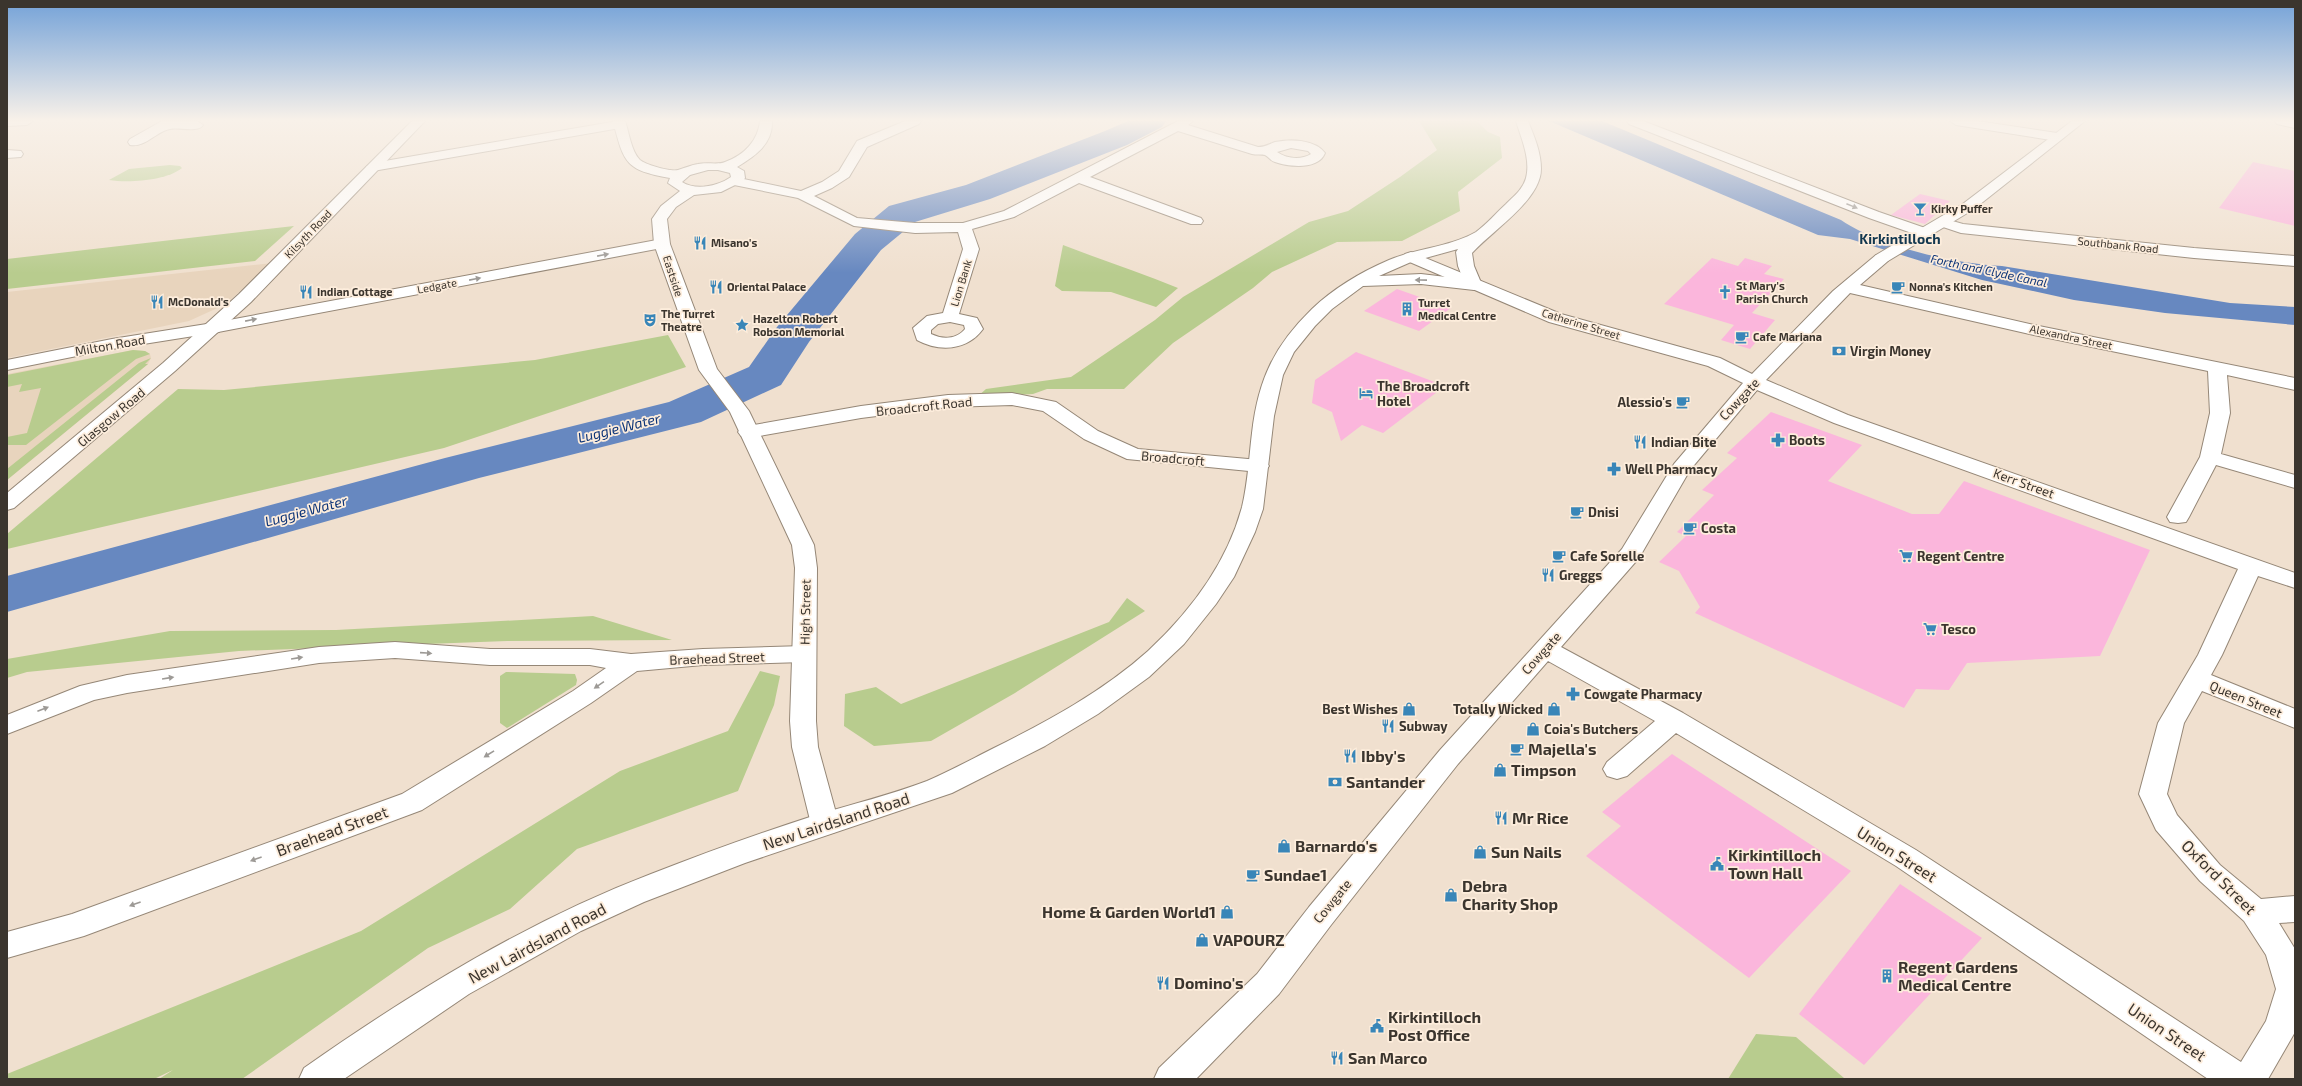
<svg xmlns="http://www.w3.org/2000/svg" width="2302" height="1086" font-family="'Exo 2',sans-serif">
  <rect width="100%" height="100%" fill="#f0e0cf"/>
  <g fill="#e8d4bd">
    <path d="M273,263L224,305L189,321L7,358V292Z"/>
    <path d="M133,350L145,351L150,354L151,358L148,364L7,480V374Z"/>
  </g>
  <g fill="#b8cc8e">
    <path d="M1419,121H1477L1488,132L1500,137L1502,158L1458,192L1460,211L1402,241L1337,242L1272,272L1253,288L1173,343L1124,389H1047L1033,394L977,397L986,389L1071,377L1155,320L1183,297L1309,222L1348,211L1400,177L1437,150Z"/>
    <path d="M170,165L180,166L182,168C166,181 128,183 109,180L129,169Z"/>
    <path d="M294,226L255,261L7,289V259Z"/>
    <path d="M1063,245C1101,260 1140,272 1178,288L1156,307L1111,292L1062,291L1055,286Z"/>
    <path d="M668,335L686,367L444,448L7,549V534L178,389L224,390L535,360Z"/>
    <path d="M133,350L145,351L150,354L136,359L26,445H7V437L27,433L41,388L19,392L22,384L7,387V375Z"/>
    <path d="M151,358L145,364H148L7,480V469L139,363Z"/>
    <path d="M1127,598L1145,611L1015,693L931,741L874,746L844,726L845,694L876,687L901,704L1109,622Z"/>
    <path d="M593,616L672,640L507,641L239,651L27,672L7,678V659L170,631L336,630Z"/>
    <path d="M760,671L780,676L774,705L738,791L577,849L510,909L428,948L242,1079H159L173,1070L154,1079H7V1074L361,931L620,771L728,731Z"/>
    <path d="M506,672L575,674L577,680L576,685L507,728L500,723V676Z"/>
    <path d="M1756,1034L1796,1037L1844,1078L1728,1079Z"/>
  </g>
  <path fill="#6788c0" d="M1549,121H1602L1841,220C1881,247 1955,264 2002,266L2230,303L2295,307V325L2165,313L2074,300L1982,280L1850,239L1818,235Z"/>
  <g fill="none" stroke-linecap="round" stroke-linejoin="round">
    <path fill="#6788c0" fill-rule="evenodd" d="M1128,121H1166L1162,127L1127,145L990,199L915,222L881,250L809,342L781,385L701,422L479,478L7,612V576L445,458L669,402L749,367L777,327L855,234L889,206L966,185L1105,131Z"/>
  </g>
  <g fill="#fbb6dc">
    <path d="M2253,162L2295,171V226L2219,208Z"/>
    <path d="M1920,194L1950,201L1925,224L1891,215Z"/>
    <path d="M1712,258L1738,266L1745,258L1772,266L1764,274L1784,279L1752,313L1775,320L1750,349L1721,340L1734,325L1664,304Z"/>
    <path d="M1397,289L1451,308L1419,331L1364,311Z"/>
    <path d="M1356,352L1445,386L1383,433L1362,425L1341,441L1332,412L1312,403L1315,380Z"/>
    <path d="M1771,412L1862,445L1828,481L1912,514H1939L1964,481L2150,550L2100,656L1967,663L1949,690L1916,689L1904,708L1695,613L1700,607L1679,571L1659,562L1686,536L1677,532L1714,495L1702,490L1737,458L1727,453Z"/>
    <path d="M1672,754L1851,871L1749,978L1586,856L1621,826L1602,812Z"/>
    <path d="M1900,884L1982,938L1864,1065L1799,1014Z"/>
  </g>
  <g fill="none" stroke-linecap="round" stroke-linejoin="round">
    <g stroke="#958777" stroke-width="2">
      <g id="street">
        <path d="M7,121H33L27,125L7,126Z"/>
        <path d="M162,121H197L203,125C198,133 179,127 170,129C157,131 145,148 130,145L128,142L130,139Z"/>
        <path d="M618,121H624L626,124L620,128L373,171L366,167L373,163Z"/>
        <path d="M905,121H921L919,124L867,147L849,177L832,188L814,196L857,218L915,223H963L1004,211L1178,121H1193L1188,125L1258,147C1266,147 1269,144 1275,142C1290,139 1315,139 1325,153C1319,170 1289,167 1275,162C1271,161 1269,157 1265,155C1262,154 1256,155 1252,154L1178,131L1090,177L1201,218L1203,221L1201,224H1191L1079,183L1014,217L972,229L979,249L959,314L977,318L983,329C967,351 939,352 917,340L913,328L927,316L943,313L963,249L958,232L915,233L854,226L798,198L734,185L727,181L734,177L801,191L822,182L839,171L857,141ZM1291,148L1308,151L1311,154C1301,160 1287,159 1277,152ZM950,322L964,325L965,329C957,339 943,340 931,334V330L938,324Z"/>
        <path d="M1627,121H1643L1879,212L1928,229L1931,232L1923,237L1869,218L1629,124Z"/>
        <path d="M1950,121H1977L2057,133L2064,137L2057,141L1956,125Z"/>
        <path d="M2275,121H2295V128L2277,124Z"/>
        <path d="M7,150L21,151L23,154L21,157L7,158Z"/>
        <path d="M1942,218L1963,224L2194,248L2295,256V266L2194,258L1961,233L1937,225L1935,222Z"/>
        <path d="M662,239L667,241L670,244L667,247L213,333L207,332L204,328L207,324L213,323Z"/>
        <path d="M1411,252L1561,314L1720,358L1752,374L1833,291L1876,255H1888L1890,258L1888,261L1860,285L2034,325L2295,378V390L2227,375L2230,413L2221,454L2295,475V488L2216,465L2189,517L2186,522L2178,523L2170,522L2167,517L2200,457L2210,413L2208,371L2034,335L1850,293L1766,380L1848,415L2295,573V588L2258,576L2222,655L2211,675L2295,709V728L2202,691L2184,723L2167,794L2177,815L2220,865L2261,899L2295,896V922L2279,923L2295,949V1032L2268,1079H2208L1896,866L1676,733L1627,776L1617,779L1607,776L1603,769L1607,762L1655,721L1548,661L1458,764L1331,925L1279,994L1196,1079H1154L1159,1068L1257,974L1309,907L1440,750L1622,549L1674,464L1743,383L1708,366L1549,322L1405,260L1403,257L1405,254ZM1757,390L1834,423L2238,569L2198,655L2158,723L2139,794L2156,830L2200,881L2244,921L2266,955L2276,989L2266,1021L2241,1062L1916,850L1683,713L1561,647L1639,558L1690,470Z"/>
        <path d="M1012,393L1056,402L1098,431L1138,449L1259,460L1266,462L1269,466L1266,470L1259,472L1127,459L1084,439L1043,411L1012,405L948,407L861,418L748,438L741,436L738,432L741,428L748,426L861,406L948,395Z"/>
        <path d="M395,642L490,649H590L631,654L703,649L804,646L813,648L816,654L813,660L804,662L703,665L637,671L591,703L422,810L84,936L7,958V932L72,914L402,794L573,691L606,668L590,665H490L395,658L319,663L127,693L94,700L7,734V715L80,686L127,675L319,647Z"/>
      </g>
    </g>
    <g stroke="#958777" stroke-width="2">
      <g id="secondary">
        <path d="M613,121H625C629,132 631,151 640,160C646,165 671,172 678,170C685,168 691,165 698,164C706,162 719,165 725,162C745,155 758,140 760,121H772C773,144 755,156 737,167L744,171L745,178L743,181L721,192L694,195L676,207L667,219L670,244L717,369L749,411L814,545L817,568L816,721L818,747L839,824L835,832L825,835L815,832L811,824L792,747L790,721L795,568L792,545L730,412L699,370L654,244L652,219L661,206L680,191L668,183L670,178C625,170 624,163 613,121ZM708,170H718L730,173L731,177C718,186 696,191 682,182L690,175Z"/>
        <path d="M2072,121H2085L1974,209L1888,261H1876L1874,258L1876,255L1964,203Z"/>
        <path d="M213,323L219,324L222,328L219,332L112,349L7,370V360L112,339Z"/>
      </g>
    </g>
    <g stroke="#958777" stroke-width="2">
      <g id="primary">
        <path d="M412,121H425L251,302L175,371L14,508L7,510V493L163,363L239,294Z"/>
        <path d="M1516,121H1528C1534,136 1541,152 1541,169C1541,200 1492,231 1472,253L1474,266L1482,285L1480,288L1474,290L1421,284L1363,286L1332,309L1315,326L1294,352L1283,375L1274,416L1263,509L1255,532L1234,577L1216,604L1184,644L1149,677L1098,714L1045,746L952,793L745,863L644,902L581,931L469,994L344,1079H299L304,1068C414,991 526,922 651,874C705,853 760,833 816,815C853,804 890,795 927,781C950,771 972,759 994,748C1048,721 1102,692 1148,651C1190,612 1227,563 1242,507C1248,482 1249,457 1252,433C1258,380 1274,346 1312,309C1334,288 1361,272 1389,260C1417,248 1450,247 1476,232C1487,224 1496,213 1506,204C1514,196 1523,189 1526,178C1531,159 1521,138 1516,121ZM1458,249L1456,252L1458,266L1463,279L1421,274L1379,276L1411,262Z"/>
      </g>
    </g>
    <use href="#street" fill="#fff" fill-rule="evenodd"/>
    <use href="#secondary" fill="#fff" fill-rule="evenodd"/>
    <use href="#primary" fill="#fff" fill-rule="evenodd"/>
  </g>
  <defs><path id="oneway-solid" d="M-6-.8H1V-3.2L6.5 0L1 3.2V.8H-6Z"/></defs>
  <g fill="#9d9a96">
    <use href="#oneway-solid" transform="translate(1852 206) rotate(22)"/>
    <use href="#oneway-solid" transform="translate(603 255) rotate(-11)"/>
    <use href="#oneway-solid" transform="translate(475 279) rotate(-11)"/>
    <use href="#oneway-solid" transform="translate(1421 280) rotate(-179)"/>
    <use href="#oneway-solid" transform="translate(251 320) rotate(-11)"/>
    <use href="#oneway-solid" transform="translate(426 653) rotate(4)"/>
    <use href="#oneway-solid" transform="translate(297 658) rotate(-9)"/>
    <use href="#oneway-solid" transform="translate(168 678) rotate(-9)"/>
    <use href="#oneway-solid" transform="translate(599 685) rotate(146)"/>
    <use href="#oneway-solid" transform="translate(43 709) rotate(-21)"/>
    <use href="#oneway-solid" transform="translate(489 754) rotate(148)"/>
    <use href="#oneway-solid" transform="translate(256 859) rotate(160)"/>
    <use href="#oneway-solid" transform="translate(135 904) rotate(160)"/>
  </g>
  <linearGradient id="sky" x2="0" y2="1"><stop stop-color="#74a2d8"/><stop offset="0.44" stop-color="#f8f1e9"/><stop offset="1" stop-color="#f8f1e9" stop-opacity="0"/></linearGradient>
  <rect width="2302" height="273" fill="url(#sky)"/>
  <defs>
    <g id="bar-bare" transform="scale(1.08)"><path d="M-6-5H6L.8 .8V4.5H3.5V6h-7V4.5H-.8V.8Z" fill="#3986b8" stroke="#fdeddc" stroke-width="2.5" paint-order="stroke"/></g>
    <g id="restaurant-bare" transform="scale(1.08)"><path d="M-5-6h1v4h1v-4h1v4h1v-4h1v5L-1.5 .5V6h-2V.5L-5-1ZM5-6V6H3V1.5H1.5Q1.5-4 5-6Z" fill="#3986b8" stroke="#fdeddc" stroke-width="2.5" paint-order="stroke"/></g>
    <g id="cafe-bare" transform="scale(1.08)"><path d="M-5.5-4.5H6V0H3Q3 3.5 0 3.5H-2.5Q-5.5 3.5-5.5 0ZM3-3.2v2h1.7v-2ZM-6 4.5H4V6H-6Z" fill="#3986b8" stroke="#fdeddc" stroke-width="2.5" paint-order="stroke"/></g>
    <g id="church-bare" transform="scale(1.08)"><path d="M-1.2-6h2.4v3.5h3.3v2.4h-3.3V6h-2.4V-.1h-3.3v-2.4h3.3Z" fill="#3986b8" stroke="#fdeddc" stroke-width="2.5" paint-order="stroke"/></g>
    <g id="building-bare" transform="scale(1.08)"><path d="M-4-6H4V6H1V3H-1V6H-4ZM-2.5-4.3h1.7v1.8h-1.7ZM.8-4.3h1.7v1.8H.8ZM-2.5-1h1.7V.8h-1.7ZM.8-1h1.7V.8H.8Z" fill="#3986b8" stroke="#fdeddc" stroke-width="2.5" paint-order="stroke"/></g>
    <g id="theatre-bare" transform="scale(1.08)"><path d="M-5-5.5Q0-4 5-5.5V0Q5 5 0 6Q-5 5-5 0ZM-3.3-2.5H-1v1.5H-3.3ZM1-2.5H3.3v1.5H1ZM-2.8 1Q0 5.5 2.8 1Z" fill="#3986b8" stroke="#fdeddc" stroke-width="2.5" paint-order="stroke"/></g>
    <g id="sight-bare" transform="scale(1.08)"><path d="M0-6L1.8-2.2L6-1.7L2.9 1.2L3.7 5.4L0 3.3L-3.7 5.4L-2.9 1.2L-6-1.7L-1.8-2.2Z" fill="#3986b8" stroke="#fdeddc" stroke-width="2.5" paint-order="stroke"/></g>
    <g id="bank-bare" transform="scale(1.08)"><path d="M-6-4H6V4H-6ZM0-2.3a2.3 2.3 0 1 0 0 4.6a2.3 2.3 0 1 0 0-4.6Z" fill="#3986b8" stroke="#fdeddc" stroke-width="2.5" paint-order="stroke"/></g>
    <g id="hotel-bare" transform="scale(1.08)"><path d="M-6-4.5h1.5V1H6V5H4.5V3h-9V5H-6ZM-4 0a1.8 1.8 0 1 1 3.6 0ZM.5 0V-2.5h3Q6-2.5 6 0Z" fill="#3986b8" stroke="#fdeddc" stroke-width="2.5" paint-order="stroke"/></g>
    <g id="pharmacy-bare" transform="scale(1.08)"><path d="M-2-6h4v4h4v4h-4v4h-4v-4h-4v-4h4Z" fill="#3986b8" stroke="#fdeddc" stroke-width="2.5" paint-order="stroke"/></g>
    <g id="supermarket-bare" transform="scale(1.08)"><path d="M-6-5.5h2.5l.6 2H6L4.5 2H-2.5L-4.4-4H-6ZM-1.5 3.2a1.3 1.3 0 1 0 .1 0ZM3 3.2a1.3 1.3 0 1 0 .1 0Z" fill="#3986b8" stroke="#fdeddc" stroke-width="2.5" paint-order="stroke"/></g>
    <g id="shop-bare" transform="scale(1.08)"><path d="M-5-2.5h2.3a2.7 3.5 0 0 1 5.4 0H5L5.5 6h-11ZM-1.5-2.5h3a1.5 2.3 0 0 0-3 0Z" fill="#3986b8" stroke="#fdeddc" stroke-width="2.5" paint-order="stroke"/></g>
    <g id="civic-bare" transform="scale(1.08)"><path d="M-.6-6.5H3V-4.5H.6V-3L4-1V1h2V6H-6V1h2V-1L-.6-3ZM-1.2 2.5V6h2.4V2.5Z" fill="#3986b8" stroke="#fdeddc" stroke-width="2.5" paint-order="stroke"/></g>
  </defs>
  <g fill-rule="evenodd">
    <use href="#bar-bare" x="1920" y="209"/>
    <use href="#restaurant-bare" x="700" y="243"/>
    <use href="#restaurant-bare" x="716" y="287"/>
    <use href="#cafe-bare" x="1898" y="287"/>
    <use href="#restaurant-bare" x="306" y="292"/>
    <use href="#church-bare" x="1725" y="292"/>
    <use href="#restaurant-bare" x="157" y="302"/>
    <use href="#building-bare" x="1407" y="309"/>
    <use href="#theatre-bare" x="650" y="320"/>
    <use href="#sight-bare" x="742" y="325"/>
    <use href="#cafe-bare" x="1742" y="337"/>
    <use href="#bank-bare" x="1839" y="351"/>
    <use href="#hotel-bare" x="1366" y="393"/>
    <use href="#cafe-bare" x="1683" y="402"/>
    <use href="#pharmacy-bare" x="1778" y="440"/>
    <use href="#restaurant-bare" x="1640" y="442"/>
    <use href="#pharmacy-bare" x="1614" y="469"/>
    <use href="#cafe-bare" x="1577" y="512"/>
    <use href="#cafe-bare" x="1690" y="528"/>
    <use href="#cafe-bare" x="1559" y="556"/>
    <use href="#supermarket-bare" x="1906" y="556"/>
    <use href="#restaurant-bare" x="1548" y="575"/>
    <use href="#supermarket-bare" x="1930" y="629"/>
    <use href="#pharmacy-bare" x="1573" y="694"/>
    <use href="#shop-bare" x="1409" y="709"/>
    <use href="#shop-bare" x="1554" y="709"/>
    <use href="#restaurant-bare" x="1388" y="726"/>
    <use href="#shop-bare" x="1533" y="729"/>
    <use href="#cafe-bare" x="1517" y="749"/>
    <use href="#restaurant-bare" x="1350" y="756"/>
    <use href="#shop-bare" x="1500" y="770"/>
    <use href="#bank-bare" x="1335" y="782"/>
    <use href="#restaurant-bare" x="1501" y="818"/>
    <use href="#shop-bare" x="1284" y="846"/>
    <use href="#shop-bare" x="1480" y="852"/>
    <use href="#civic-bare" x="1717" y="864"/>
    <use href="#cafe-bare" x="1253" y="875"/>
    <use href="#shop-bare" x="1451" y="895"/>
    <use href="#shop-bare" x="1227" y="912"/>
    <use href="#shop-bare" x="1202" y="940"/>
    <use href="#building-bare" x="1887" y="976"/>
    <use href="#restaurant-bare" x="1163" y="983"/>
    <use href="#civic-bare" x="1377" y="1026"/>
    <use href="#restaurant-bare" x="1337" y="1058"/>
  </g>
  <g text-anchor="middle" stroke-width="3.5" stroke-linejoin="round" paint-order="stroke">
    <g font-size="11" font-weight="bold" fill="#3b352e" stroke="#fdeddc" text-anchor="start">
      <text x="1931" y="213">Kirky Puffer</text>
      <text x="711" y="247">Misano's</text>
      <text x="1736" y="290">St Mary's<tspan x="1736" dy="13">Parish Church</tspan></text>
      <text x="727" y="291">Oriental Palace</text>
      <text x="1909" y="291">Nonna's Kitchen</text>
      <text x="317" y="296">Indian Cottage</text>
      <text x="168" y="306">McDonald's</text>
      <text x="1418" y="307">Turret<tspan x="1418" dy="13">Medical Centre</tspan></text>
      <text x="661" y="318">The Turret<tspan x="661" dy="13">Theatre</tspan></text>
      <text x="753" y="323">Hazelton Robert<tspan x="753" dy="13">Robson Memorial</tspan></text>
      <text x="1753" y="341">Cafe Mariana</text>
    </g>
    <g font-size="11" fill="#3b352e" stroke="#fdeddc">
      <text transform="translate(308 234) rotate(-46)" y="4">Kilsyth Road</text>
      <text transform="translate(2118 245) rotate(6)" y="4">Southbank Road</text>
      <text transform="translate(673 276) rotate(72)" y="4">Eastside</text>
      <text transform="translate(961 283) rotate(-73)" y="4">Lion Bank</text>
      <text transform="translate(437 286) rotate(-11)" y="4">Ledgate</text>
      <text transform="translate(1581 324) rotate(17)" y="4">Catherine Street</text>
      <text transform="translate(2071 337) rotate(12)" y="4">Alexandra Street</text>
    </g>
    <g font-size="12" font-style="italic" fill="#0e3578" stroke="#fdeddc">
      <text transform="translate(1989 271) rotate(12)" y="4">Forth and Clyde Canal</text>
    </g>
    <g font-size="13" fill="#3b352e" stroke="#fdeddc">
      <text transform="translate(110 345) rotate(-10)" y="5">Milton Road</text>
      <text transform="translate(1739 399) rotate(-47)" y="5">Cowgate</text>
      <text transform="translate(924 406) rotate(-6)" y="5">Broadcroft Road</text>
      <text transform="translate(111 417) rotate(-40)" y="5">Glasgow Road</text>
      <text transform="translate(1173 458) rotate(5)" y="5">Broadcroft</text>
      <text transform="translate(2024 483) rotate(20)" y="5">Kerr Street</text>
      <text transform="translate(805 612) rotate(-89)" y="5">High Street</text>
      <text transform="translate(1541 653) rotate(-48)" y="5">Cowgate</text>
      <text transform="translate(717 658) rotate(-2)" y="5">Braehead Street</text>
      <text transform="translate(2246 699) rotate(22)" y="5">Queen Street</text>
      <text transform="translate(1332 901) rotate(-51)" y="5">Cowgate</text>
    </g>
    <g font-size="13" font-weight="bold" fill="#3b352e" stroke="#fdeddc" text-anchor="start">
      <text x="1850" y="356">Virgin Money</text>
      <text x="1377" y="391">The Broadcroft<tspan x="1377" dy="15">Hotel</tspan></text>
      <text x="1672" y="407" text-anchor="end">Alessio's</text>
      <text x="1789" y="445">Boots</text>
      <text x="1651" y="447">Indian Bite</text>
      <text x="1625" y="474">Well Pharmacy</text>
      <text x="1588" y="517">Dnisi</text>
      <text x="1701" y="533">Costa</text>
      <text x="1570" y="561">Cafe Sorelle</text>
      <text x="1917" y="561">Regent Centre</text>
      <text x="1559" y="580">Greggs</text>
      <text x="1941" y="634">Tesco</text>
      <text x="1584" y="699">Cowgate Pharmacy</text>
      <text x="1398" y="714" text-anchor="end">Best Wishes</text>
      <text x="1543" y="714" text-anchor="end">Totally Wicked</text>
      <text x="1399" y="731">Subway</text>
      <text x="1544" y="734">Coia's Butchers</text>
    </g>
    <g font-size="14" font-weight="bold" fill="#12374f" stroke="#fdeddc">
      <text x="1900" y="244">Kirkintilloch</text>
    </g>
    <g font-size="14" font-style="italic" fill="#0e3578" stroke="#fdeddc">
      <text transform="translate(619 428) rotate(-14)" y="5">Luggie Water</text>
      <text transform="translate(306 511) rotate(-15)" y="5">Luggie Water</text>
    </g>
    <g font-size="16" font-weight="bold" fill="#3b352e" stroke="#fdeddc" text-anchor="start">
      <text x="1528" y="755">Majella's</text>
      <text x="1361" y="762">Ibby's</text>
      <text x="1511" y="776">Timpson</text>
      <text x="1346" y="788">Santander</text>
      <text x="1512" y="824">Mr Rice</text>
      <text x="1295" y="852">Barnardo's</text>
      <text x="1491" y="858">Sun Nails</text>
      <text x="1728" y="861">Kirkintilloch<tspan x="1728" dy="18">Town Hall</tspan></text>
      <text x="1264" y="881">Sundae1</text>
      <text x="1462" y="892">Debra<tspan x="1462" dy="18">Charity Shop</tspan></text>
      <text x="1216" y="918" text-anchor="end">Home &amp; Garden World1</text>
      <text x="1213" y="946">VAPOURZ</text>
      <text x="1898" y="973">Regent Gardens<tspan x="1898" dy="18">Medical Centre</tspan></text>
      <text x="1174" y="989">Domino's</text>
      <text x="1388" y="1023">Kirkintilloch<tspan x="1388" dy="18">Post Office</tspan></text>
      <text x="1348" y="1064">San Marco</text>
    </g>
    <g font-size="16" fill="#3b352e" stroke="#fdeddc">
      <text transform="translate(836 821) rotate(-18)" y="6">New Lairdsland Road</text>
      <text transform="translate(332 831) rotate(-20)" y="6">Braehead Street</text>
      <text transform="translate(1897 854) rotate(32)" y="6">Union Street</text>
      <text transform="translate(2219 877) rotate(45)" y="6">Oxford Street</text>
      <text transform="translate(537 943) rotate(-28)" y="6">New Lairdsland Road</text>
      <text transform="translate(2167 1032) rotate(34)" y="6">Union Street</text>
    </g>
  </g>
  <rect width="2302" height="1086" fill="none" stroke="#3b352e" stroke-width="16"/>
</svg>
